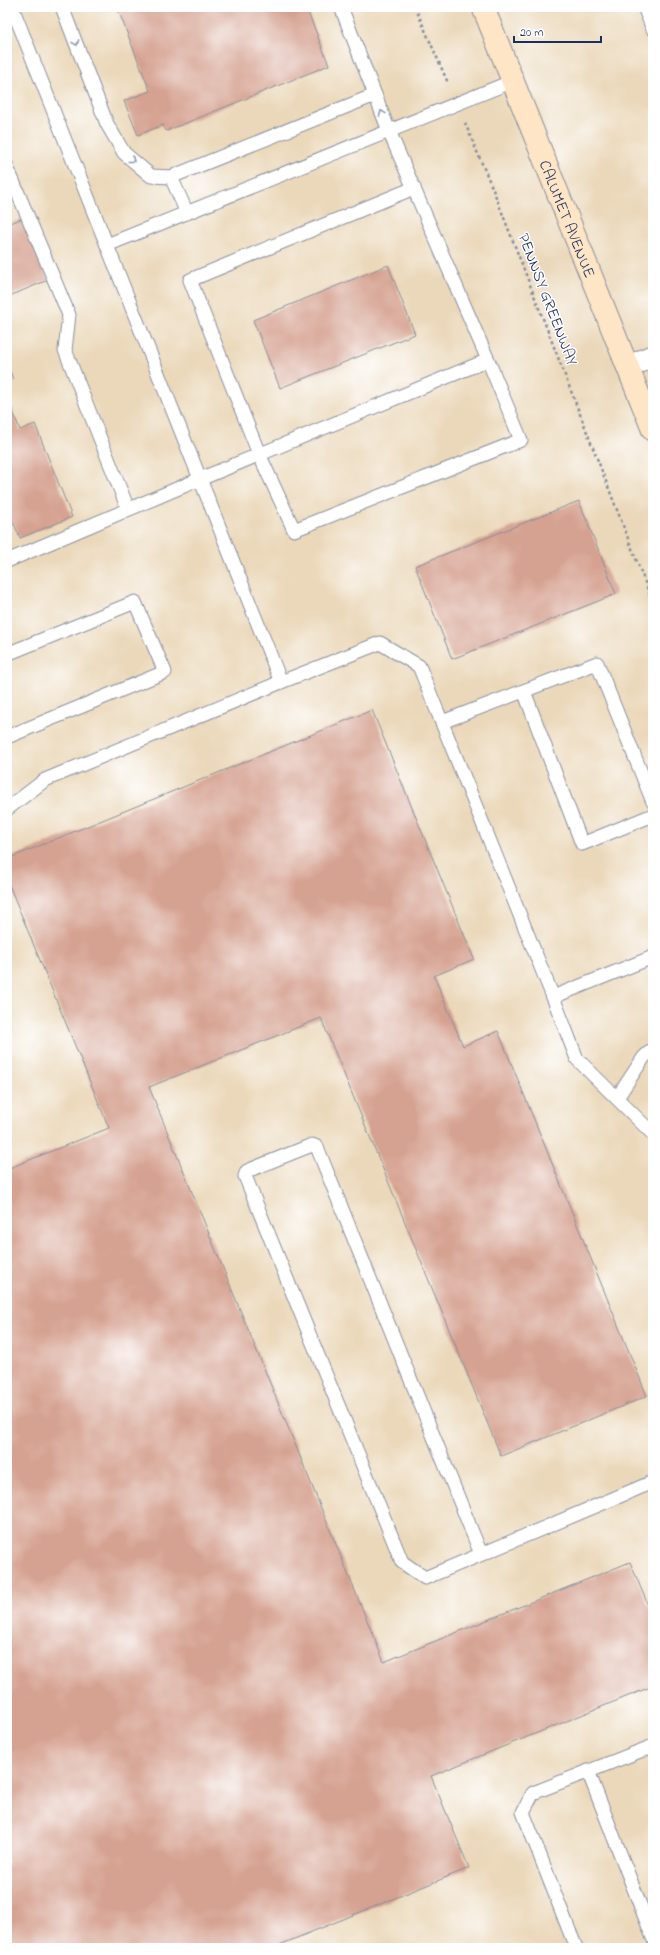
<svg xmlns="http://www.w3.org/2000/svg" width="660" height="1955" font-family="'Indie Flower',sans-serif">
  <rect width="100%" height="100%" fill="#fff"/>
  <filter id="ink" filterUnits="userSpaceOnUse"><feTurbulence type="fractalNoise" baseFrequency=".025" numOctaves="2"/><feDisplacementMap in="SourceGraphic" scale="8" xChannelSelector="R" yChannelSelector="G"/><feConvolveMatrix kernelMatrix="1 2 1 2 8 2 1 2 1" color-interpolation-filters="sRGB"/></filter>
  <filter id="wash" filterUnits="userSpaceOnUse"><feTurbulence type="fractalNoise" baseFrequency=".012" numOctaves="4" result="noise"/><feDisplacementMap in="SourceGraphic" scale="16" xChannelSelector="R" yChannelSelector="G"/><feGaussianBlur stdDeviation="0.9" result="paint"/><feColorMatrix in="noise" values="0 0 0 0 0 0 0 0 0 0 0 0 0 0 0 0 0 1.4 0 .05"/><feComposite in="paint" operator="in"/></filter>
  <g filter="url(#wash)">
    <rect width="100%" height="100%" fill="#f4edd9"/>
    <rect fill="#ebd8ba" x="7" y="7" width="646" height="1941"/>
    <g id="blocks">
      <g fill="#d5a190">
        <path d="M117,7H306L329,65L166,131L163,125L138,135L124,101L150,91Z"/>
        <path d="M24,218L48,280L7,297V224Z"/>
        <path d="M388,265L415,334L280,388L253,320Z"/>
        <path d="M7,363L13,379L7,382Z"/>
        <path d="M7,396L20,430L35,424L72,517L20,538L14,524L7,521Z"/>
        <path d="M579,501L616,594L452,659L415,566Z"/>
        <path d="M372,710L474,959L434,976L463,1046L498,1031L647,1396L501,1456L321,1018L149,1087L384,1662L630,1562L653,1617V1686L431,1776L469,1868L272,1948H7V1169L109,1128L7,880V859Z"/>
      </g>
    </g>
  </g>
  <g filter="url(#ink)">
    <use href="#blocks" fill-opacity="0" stroke="#888e9c" stroke-width="1"/>
    <g fill="none" stroke-linecap="round" stroke-linejoin="round">
      <g stroke="#888e9c" stroke-width="15">
        <g id="service">
          <path d="M12,7L281,682"/>
          <path d="M62,7L107,124L124,153L151,176L171,177L187,213"/>
          <path d="M644,7L653,29"/>
          <path d="M7,167L69,315L65,350L128,509"/>
          <path d="M171,177L375,95"/>
          <path d="M414,188L190,280L259,454L294,530L521,440L488,360"/>
          <path d="M107,245L513,81"/>
          <path d="M7,561L200,479L488,360L389,131L341,7"/>
          <path d="M7,654L135,602L165,672L7,737"/>
          <path d="M524,691L582,844L653,815"/>
          <path d="M442,722L597,663L653,802"/>
          <path d="M7,809L45,780L281,682L380,643L419,666L553,997L653,957"/>
          <path d="M553,997L577,1059L653,1134"/>
          <path d="M617,1098L644,1057L653,1049"/>
          <path d="M481,1554L317,1147L312,1145L247,1171L245,1176L402,1562L425,1578L653,1482"/>
          <path d="M588,1771L653,1938"/>
          <path d="M576,1948L523,1812L533,1793L653,1746"/>
        </g>
      </g>
      <g stroke="#888e9c" stroke-width="24">
        <path id="minor" d="M628,367L653,356"/>
      </g>
      <g stroke="#888e9c" stroke-width="24">
        <g id="secondary">
          <path id="s1" d="M483,7L653,430"/>
        </g>
      </g>
      <g stroke="#888e9c" stroke-width="2.5" stroke-dasharray="3 3" stroke-linecap="butt">
        <path d="M415,7L448,83"/>
        <path d="M465,123L496,197L653,603"/>
      </g>
      <use href="#service" stroke="#fff" stroke-width="13"/>
      <use href="#minor" stroke="#fff" stroke-width="22"/>
      <use href="#secondary" stroke="#fde5c5" stroke-width="22"/>
    </g>
    <defs><path id="oneway-chevron" d="M-2-3.5L2.5 0L-2 3.5" fill="none" stroke-width="1.6" stroke-linecap="round" stroke-linejoin="round"/></defs>
    <g stroke="#8d97ae">
      <use href="#oneway-chevron" transform="translate(76 43) rotate(69)"/>
      <use href="#oneway-chevron" transform="translate(382 113) rotate(-111)"/>
      <use href="#oneway-chevron" transform="translate(132 160) rotate(39)"/>
    </g>
  </g>
  <g text-anchor="middle" stroke-width="3" stroke-linejoin="round" paint-order="stroke">
    <g font-size="16" fill="#1b2f5e" stroke="#fff">
      <text dy="6" stroke="none"><textPath href="#s1" startOffset="228">CALUMET AVENUE</textPath></text>
      <text transform="translate(549 299) rotate(69)" y="6">PENNSY GREENWAY</text>
    </g>
  </g>
  <rect width="660" height="1955" fill="none" stroke="#fff" stroke-width="24"/>
  <path d="M514 36v6h87v-6" fill="none" stroke="#1b2f5e" stroke-width="2"/>
  <text x="520" y="36" font-size="12" fill="#1b2f5e" stroke="#ffffff" stroke-width="3" paint-order="stroke">20 m</text>
</svg>
